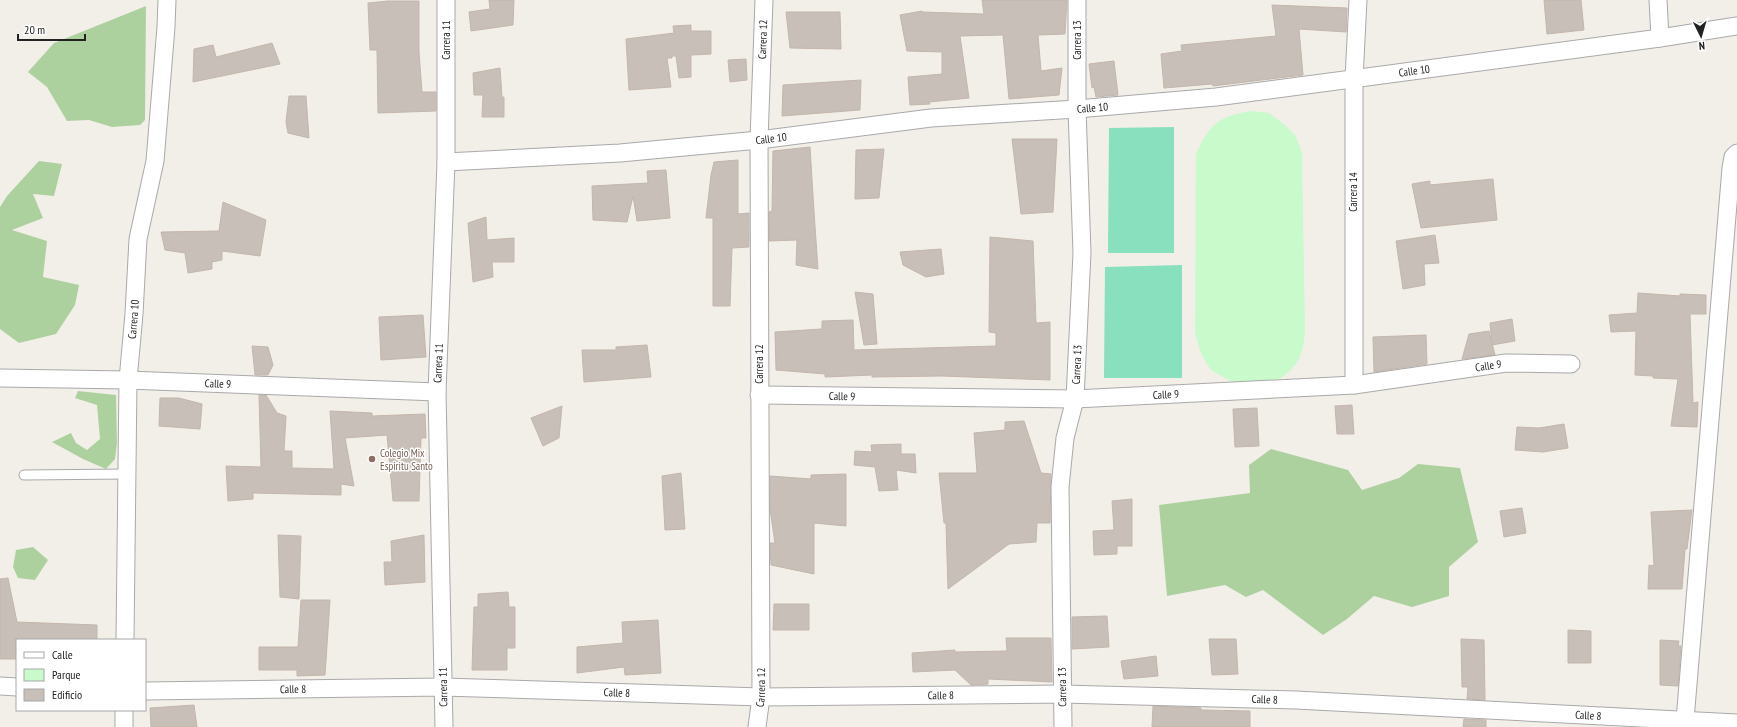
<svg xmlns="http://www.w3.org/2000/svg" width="1737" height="727" font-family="'PT Sans Narrow',sans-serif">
  <rect width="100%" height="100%" fill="#f2efe9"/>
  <g fill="#add19e">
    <path d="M146,6L145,120L140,125L112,127L89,120L67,121L47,87L28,72L54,43Z"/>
    <path d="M39,161L62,164L54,196L33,194L43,218L12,230L47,241L43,277L79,285L75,305L56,334L19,343L0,329V207L7,196Z"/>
    <path d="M78,391L116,395L117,443L115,459L106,469L83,459L52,442L71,433L76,443L87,450L100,439L97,405L75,398Z"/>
    <path d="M1271,449L1348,470L1362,490L1399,478L1418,464L1460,468L1478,542L1449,567V596L1412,607L1374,596L1347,619L1323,635L1263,590L1246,597L1225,585L1167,596L1159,505L1250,493L1249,465Z"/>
    <path d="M33,547L48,560L35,580L18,578L13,567L16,550Z"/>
  </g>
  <path fill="#c8facc" d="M1252,111L1269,113L1285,125L1295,135L1302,152L1305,332C1304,342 1303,353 1297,362C1281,388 1245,391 1221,376C1217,373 1211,371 1209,367C1201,357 1198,344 1195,333L1196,154C1210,123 1219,116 1252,111Z"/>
  <g fill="#88e0be">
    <path d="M1174,127V253H1108L1109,128Z"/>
    <path d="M1182,265V378H1104L1105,267Z"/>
  </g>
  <g fill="#c7bfb8" stroke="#c4b6ab">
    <path d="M489,0H514L513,25L471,31L469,12L490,9Z"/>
    <path d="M982,0H1067L1065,34L1038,35L1041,71L1062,68L1059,95L1009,99L1003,35L960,36L969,98L929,102L930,104L910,105L908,77L942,74V52L907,51L900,15L922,11V12L984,14Z"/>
    <path d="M1544,0H1581L1584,30L1547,34Z"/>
    <path d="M388,1H419V52L422,92H436V111L378,113L377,50H370L368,3Z"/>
    <path d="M1272,5L1347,8L1346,32L1299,29L1303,75L1213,86L1212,84L1164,88L1161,54L1182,51L1181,45L1276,36Z"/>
    <path d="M786,12H840L841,49L790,48Z"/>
    <path d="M691,25V31H711V54L691,55V77L679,78L676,56H672V58H667L671,87L629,90L626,39L674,33L673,26Z"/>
    <path d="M272,43L280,64L193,82L194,49L213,45L216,57Z"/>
    <path d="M746,59L747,80L730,82L728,60Z"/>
    <path d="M1114,61L1118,95L1096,97L1094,87L1092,88L1089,64Z"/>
    <path d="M500,68L502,97H504V117H482L483,95H474L473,73Z"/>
    <path d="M861,80L860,110L782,116L783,85Z"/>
    <path d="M289,96H306L309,138L288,133L286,122Z"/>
    <path d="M1012,139H1057L1053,212L1021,214Z"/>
    <path d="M810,147L814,212L818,269L796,265L797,240L769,241V212L772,211L773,151Z"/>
    <path d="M884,149L879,198L855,199L856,150Z"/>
    <path d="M738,160V214L749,213V247L732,248L730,306H713V218H706L711,175L714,162Z"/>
    <path d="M666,170L670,218L637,221L633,196L627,222L593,220L592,186L648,183L647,171Z"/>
    <path d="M1493,179L1497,220L1421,228L1412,184L1430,181V185Z"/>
    <path d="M223,202L266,220L260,256L222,251V260L212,262V269L188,273L185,253L165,250L161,232L219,231Z"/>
    <path d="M486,217L487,240L514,238V262H492L493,277L473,282L468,223Z"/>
    <path d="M1435,235L1439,263L1424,264L1425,285L1403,289L1396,241Z"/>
    <path d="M990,237L1033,241L1036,323L1050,322V380L942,376L872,377V375L825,377V374L776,370L775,332L822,329V321L853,320L854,350L996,346V333L989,332Z"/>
    <path d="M941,249L944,274L926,277L903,265L900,252Z"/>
    <path d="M855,292L873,294L877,344L864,345Z"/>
    <path d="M1638,293L1680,296V294L1706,295V314H1690L1693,403L1698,402L1697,427L1671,426L1678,379L1653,378V376L1635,375L1636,331L1611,332L1609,315L1637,313Z"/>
    <path d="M423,315L426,357L381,360L379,317Z"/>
    <path d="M1512,319L1515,341L1492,345L1490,323Z"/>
    <path d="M1489,331L1495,355L1462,359L1469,334Z"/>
    <path d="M1426,335L1427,364L1374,372L1373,337Z"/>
    <path d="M647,345L651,377L584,382L582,350H616V347Z"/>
    <path d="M252,346L268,347L273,365L268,375H255Z"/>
    <path d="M259,395H266L277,413L286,416L284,451H292V468L334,469L330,411L372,413V416L425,414L426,438H421L419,501H393L387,435L345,438L354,486L341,484V495L253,493V499L228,501L226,466L261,467Z"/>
    <path d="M160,398H179L202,404L200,429L159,426Z"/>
    <path d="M1352,405L1354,434H1337L1335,406Z"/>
    <path d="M562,406L559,438L543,446L531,418Z"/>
    <path d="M1257,408L1259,446L1235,447L1233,409Z"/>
    <path d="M1024,421L1041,473L1051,474L1050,523H1037L1036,542L1009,544L948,589L946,523H944L939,473H977L974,433L1005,430V422Z"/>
    <path d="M1564,424L1568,448L1543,452L1515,450L1517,427L1539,428Z"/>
    <path d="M901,444V454H915L916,473L896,470L898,490L879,491L875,467L854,465L855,451L872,452L871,445Z"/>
    <path d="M681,473L685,529L665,530L662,476Z"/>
    <path d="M846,474V526L814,523V574L771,565L770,543H775L770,509V476L811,479V475Z"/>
    <path d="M1132,499V546H1117V554L1094,555L1093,531L1114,530L1112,501Z"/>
    <path d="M1522,508L1526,533L1504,537L1500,511Z"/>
    <path d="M1692,510L1687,549H1685L1682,589H1648L1649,565L1654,566L1651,512Z"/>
    <path d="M278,535L301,536L299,599L280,597Z"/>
    <path d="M424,535L425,582L385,585L384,562H392L391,541Z"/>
    <path d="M8,578L17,622L97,625V640H17V659H0V579Z"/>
    <path d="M508,592L509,607H515V648H507V670H472L474,607H478V594Z"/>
    <path d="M301,600H330L325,675L297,676V670H259V647H298Z"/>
    <path d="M774,604H809V630H773Z"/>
    <path d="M1107,616L1109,647L1072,649V617Z"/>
    <path d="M658,620L661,673L625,675L624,667L577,673V647L623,643L622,622Z"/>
    <path d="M1568,630L1591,631V663H1568Z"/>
    <path d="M1006,638H1051L1052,682L988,679V684L971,685L955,670L913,672L912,653L955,650V652L1007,651Z"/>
    <path d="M1209,639H1236L1238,674L1212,675Z"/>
    <path d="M1461,639L1484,640L1485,700L1467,699L1468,687H1462Z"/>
    <path d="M1660,640L1679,641L1678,646H1681L1678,686L1660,685Z"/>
    <path d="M1156,656L1158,676L1124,679L1121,661Z"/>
    <path d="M194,705L197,727H151L150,708Z"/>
    <path d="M1153,706L1201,708V710L1250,711V727H1152Z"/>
    <path d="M1464,719L1486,720V727H1463Z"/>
  </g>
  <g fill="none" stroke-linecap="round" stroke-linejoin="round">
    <g stroke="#a9a9a9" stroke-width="11">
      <path id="service" d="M24,475L127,474"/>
    </g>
    <g stroke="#a9a9a9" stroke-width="19">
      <g id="minor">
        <path d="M1658,0L1660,38"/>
        <path id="s1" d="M446,162L620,153L759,140L931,118L1077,109L1216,97L1660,38L1737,26"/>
        <path id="s2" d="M0,378L128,380L437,392"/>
        <path d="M1354,385V79L1358,0"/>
        <path id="s3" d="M759,395L1075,399L1354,385L1506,363L1571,364"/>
        <path id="s4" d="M125,640L128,380L134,314L138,239L155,161L166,27L167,0"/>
        <path d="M0,686L17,687"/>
        <path id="s5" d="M145,691L443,687L761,697L1062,694L1296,700L1737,723"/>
        <path d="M1685,720L1731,168L1733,157L1737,153"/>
        <path d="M124,727V710"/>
        <path id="s6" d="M444,727L437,392L446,162V0"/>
        <path id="s7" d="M757,727L761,697L759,140L764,0"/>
        <path id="s8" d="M1063,727L1060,487L1065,438L1075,399L1082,253L1077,109V0"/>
      </g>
    </g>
    <use href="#service" stroke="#fff" stroke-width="9"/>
    <use href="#minor" stroke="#fff" stroke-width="17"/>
  </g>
  <circle fill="#8d6e63" stroke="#fff" stroke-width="1.5" cx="372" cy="459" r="4"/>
  <g text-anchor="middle" stroke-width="3" stroke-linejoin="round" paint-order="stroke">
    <g font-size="11" fill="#222" stroke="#fff">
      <text transform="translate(446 40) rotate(-90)" y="4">Carrera 11</text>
      <text dy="4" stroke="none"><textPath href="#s7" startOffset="688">Carrera 12</textPath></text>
      <text transform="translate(1077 40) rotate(-90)" y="4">Carrera 13</text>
      <text dy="4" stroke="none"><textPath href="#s1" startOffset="973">Calle 10</textPath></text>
      <text dy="4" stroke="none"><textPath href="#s1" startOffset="649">Calle 10</textPath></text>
      <text dy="4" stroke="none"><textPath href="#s1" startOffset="326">Calle 10</textPath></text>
      <text transform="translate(1353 192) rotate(-90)" y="4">Carrera 14</text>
      <text dy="4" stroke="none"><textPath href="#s4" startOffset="321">Carrera 10</textPath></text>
      <text dy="4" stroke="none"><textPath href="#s6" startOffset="364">Carrera 11</textPath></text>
      <text transform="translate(759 364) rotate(-90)" y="4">Carrera 12</text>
      <text dy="4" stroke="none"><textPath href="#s8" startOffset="364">Carrera 13</textPath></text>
      <text dy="4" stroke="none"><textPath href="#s3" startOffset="731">Calle 9</textPath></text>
      <text dy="4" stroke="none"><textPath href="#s2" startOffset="218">Calle 9</textPath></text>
      <text dy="4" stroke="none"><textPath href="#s3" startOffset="407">Calle 9</textPath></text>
      <text dy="4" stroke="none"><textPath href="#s3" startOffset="83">Calle 9</textPath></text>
      <text transform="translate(443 687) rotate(-91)" y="4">Carrera 11</text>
      <text transform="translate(1062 687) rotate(-91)" y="4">Carrera 13</text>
      <text dy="4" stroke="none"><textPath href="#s7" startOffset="40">Carrera 12</textPath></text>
      <text dy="4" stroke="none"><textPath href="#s5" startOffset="148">Calle 8</textPath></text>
      <text dy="4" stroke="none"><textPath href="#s5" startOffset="472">Calle 8</textPath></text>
      <text dy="4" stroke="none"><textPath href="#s5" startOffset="796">Calle 8</textPath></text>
      <text dy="4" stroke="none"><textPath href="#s5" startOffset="1120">Calle 8</textPath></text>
      <text dy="4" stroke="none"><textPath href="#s5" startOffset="1444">Calle 8</textPath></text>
    </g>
    <g font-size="11" fill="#785e54" stroke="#fff" text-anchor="start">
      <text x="380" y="457">Colegio Mix<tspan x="380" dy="13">Espiritu Santo</tspan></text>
    </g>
  </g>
  <rect x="16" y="639" width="130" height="72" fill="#ffffff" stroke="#a7a7a7"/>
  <rect x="24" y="652" width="20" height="6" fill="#ffffff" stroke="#a7a7a7"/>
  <text x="52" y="659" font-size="12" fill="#222222">Calle</text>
  <rect x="24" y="669" width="20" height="12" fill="#c8facc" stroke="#a7a7a7"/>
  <text x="52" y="679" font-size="12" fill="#222222">Parque</text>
  <rect x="24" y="689" width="20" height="12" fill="#c7bfb8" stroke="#a7a7a7"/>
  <text x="52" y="699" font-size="12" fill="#222222">Edificio</text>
  <g transform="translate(1701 36) rotate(175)" stroke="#ffffff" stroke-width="3" paint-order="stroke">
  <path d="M0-3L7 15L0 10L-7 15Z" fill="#222222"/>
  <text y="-6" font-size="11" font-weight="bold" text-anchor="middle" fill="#222222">N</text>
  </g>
  <path d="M18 34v6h67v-6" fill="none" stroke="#222222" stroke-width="2"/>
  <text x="24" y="34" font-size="12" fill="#222222" stroke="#ffffff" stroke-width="3" paint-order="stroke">20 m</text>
</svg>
